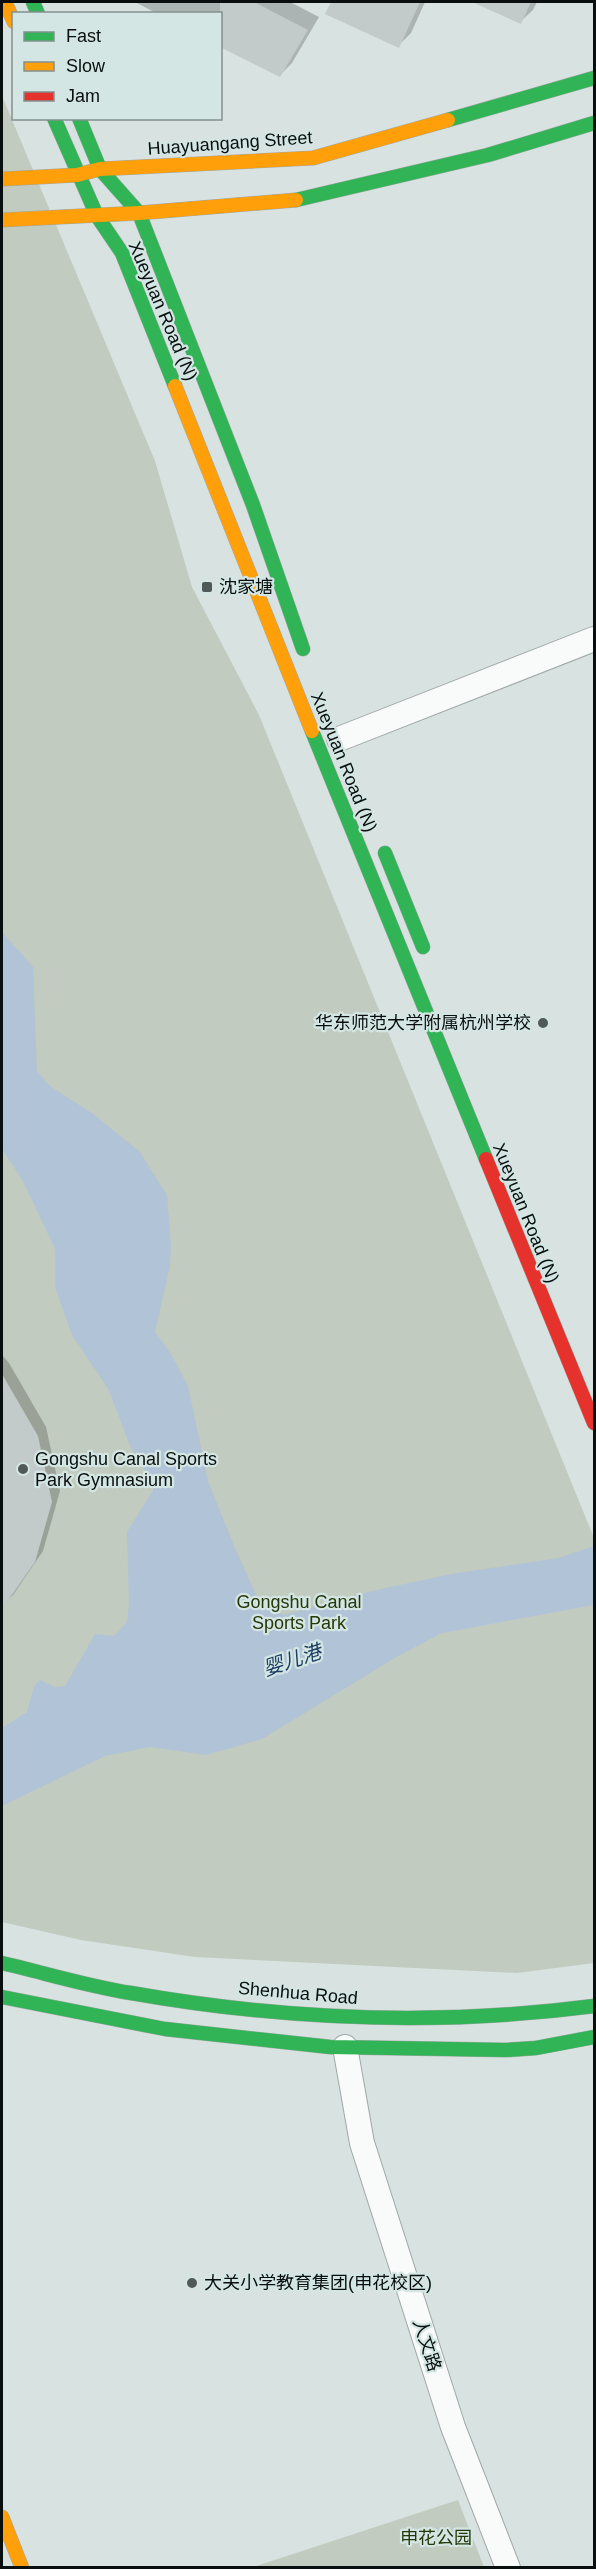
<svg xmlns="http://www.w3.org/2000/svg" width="596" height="2569" font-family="Helvetica,'Noto Sans SC',sans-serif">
  <rect width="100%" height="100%" fill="#d8e2e0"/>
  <g fill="#c1cbbf">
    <path d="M2,96L155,461L192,587L259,715L594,1538V1963L517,1973L195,1957L81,1940L2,1922Z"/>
    <path d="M458,2500L484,2567H253Z"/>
  </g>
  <path fill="#b1c3d6" d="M2,932L33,967L37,1071L50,1086L93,1114L140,1152L167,1195L171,1245L170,1266L155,1332L171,1354L188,1386L208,1481L235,1548L259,1601L284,1615L372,1591L451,1574L559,1558L594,1546V1605L442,1633L398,1656L262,1739L206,1755L150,1747L105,1756L2,1806V1728L27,1712L34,1686L40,1680L55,1687L65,1686L95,1634L114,1636L127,1622L129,1604L127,1532L155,1487L130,1446L109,1390L72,1335L55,1287V1249L23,1181L2,1149Z"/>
  <g fill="#0003">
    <path d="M135,2H290L319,17L292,63L279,76L220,14H158Z"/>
    <path d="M333,2H425L411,33L398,46L327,13Z"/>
    <path d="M475,2H537L533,10L520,22Z"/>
    <path d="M2,1355L9,1363L46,1427L60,1491L43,1551L13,1595L2,1605Z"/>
  </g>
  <g fill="#c2caca">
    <path d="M220,2H254L308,30L280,77L220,47Z"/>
    <path d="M331,2H420L399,48L325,14Z"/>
    <path d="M472,2H531L521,24Z"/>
    <path d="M2,1374L38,1436L52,1502L35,1562L2,1609Z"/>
  </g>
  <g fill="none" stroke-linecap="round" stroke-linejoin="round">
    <g stroke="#a0a8a7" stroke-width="26">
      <g id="street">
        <path d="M339,739L594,639"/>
        <path d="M345,2047L362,2143L453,2427L508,2568"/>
      </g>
    </g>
    <g stroke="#a0a8a7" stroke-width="15">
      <g id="fast">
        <path d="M33,2L38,14"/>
        <path d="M54,118L97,216L122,253L175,386"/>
        <path d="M79,118L100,169L139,213L253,505L303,649"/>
        <path d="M448,120L594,78"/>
        <path d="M296,200L488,155L594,123"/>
        <path d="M312,731L486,1159"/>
        <path d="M385,853L423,947"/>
        <path d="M2,1963C45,1973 87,1986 131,1993C284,2020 440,2026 594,2006"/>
        <path d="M2,1997L165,2029L330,2047L506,2050L536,2048L594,2037"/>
      </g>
    </g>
    <g stroke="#a0a8a7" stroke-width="15">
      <g id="slow">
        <path d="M5,2L14,22"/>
        <path d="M2,179L77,175L100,169L313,158L448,120"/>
        <path d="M2,220L139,213L296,200"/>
        <path d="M175,386L312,731"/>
        <path d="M2,2517L22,2568"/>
      </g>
    </g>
    <g stroke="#a0a8a7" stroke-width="15">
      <path id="jam" d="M486,1159L594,1423"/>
    </g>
    <use href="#street" stroke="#f9fbfa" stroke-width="24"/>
    <use href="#fast" stroke="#30b455" stroke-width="14"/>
    <use href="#slow" stroke="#ff9f0a" stroke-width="14"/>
    <use href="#jam" stroke="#e5322d" stroke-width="14"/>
  </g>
  <g fill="#515958" stroke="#d4e6e4" stroke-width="2">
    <rect x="201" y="581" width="12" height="12" rx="3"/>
    <circle cx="543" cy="1023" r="6"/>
    <circle cx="23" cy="1469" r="6"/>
    <circle cx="192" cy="2283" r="6"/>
  </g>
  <g text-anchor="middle" stroke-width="4.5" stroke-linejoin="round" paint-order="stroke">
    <g font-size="18" fill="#090f0e" stroke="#d4e6e4">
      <text transform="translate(230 143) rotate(-4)" y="6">Huayuangang Street</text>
      <text transform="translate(163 311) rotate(67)" y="6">Xueyuan Road (N)</text>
      <text transform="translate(344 762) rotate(68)" y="6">Xueyuan Road (N)</text>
      <text transform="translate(526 1213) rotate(68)" y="6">Xueyuan Road (N)</text>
      <text transform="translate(298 1993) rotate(5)" y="6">Shenhua Road</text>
      <text transform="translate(427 2345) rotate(72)" y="6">人文路</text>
    </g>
    <g font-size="18" fill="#090f0e" stroke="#d4e6e4" text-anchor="start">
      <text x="219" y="593">沈家塘</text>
      <text x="531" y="1029" text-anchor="end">华东师范大学附属杭州学校</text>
      <text x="35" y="1465">Gongshu Canal Sports<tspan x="35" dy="21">Park Gymnasium</tspan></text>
      <text x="204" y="2289">大关小学教育集团(申花校区)</text>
    </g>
    <g font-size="18" fill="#253807" stroke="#d4e6e4">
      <text x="299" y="1608">Gongshu Canal<tspan x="299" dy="21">Sports Park</tspan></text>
      <text x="436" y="2544">申花公园</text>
    </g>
    <g font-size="20" font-style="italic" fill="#1d3e63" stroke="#d4e6e4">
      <text transform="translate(292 1660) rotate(-18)" y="7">婴儿港</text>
    </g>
  </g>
  <rect width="596" height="2569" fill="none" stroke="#090f0e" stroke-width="6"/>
  <rect x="12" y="12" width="210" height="108" fill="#d4e6e4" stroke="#83908e" stroke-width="1.5"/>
  <rect x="24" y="32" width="30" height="9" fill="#30b455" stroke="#83908e" stroke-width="1.5"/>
  <text x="66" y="42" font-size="18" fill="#090f0e">Fast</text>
  <rect x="24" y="62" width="30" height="9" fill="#ff9f0a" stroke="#83908e" stroke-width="1.5"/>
  <text x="66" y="72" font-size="18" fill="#090f0e">Slow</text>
  <rect x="24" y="92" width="30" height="9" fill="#e5322d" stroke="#83908e" stroke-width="1.5"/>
  <text x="66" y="102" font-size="18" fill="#090f0e">Jam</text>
</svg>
